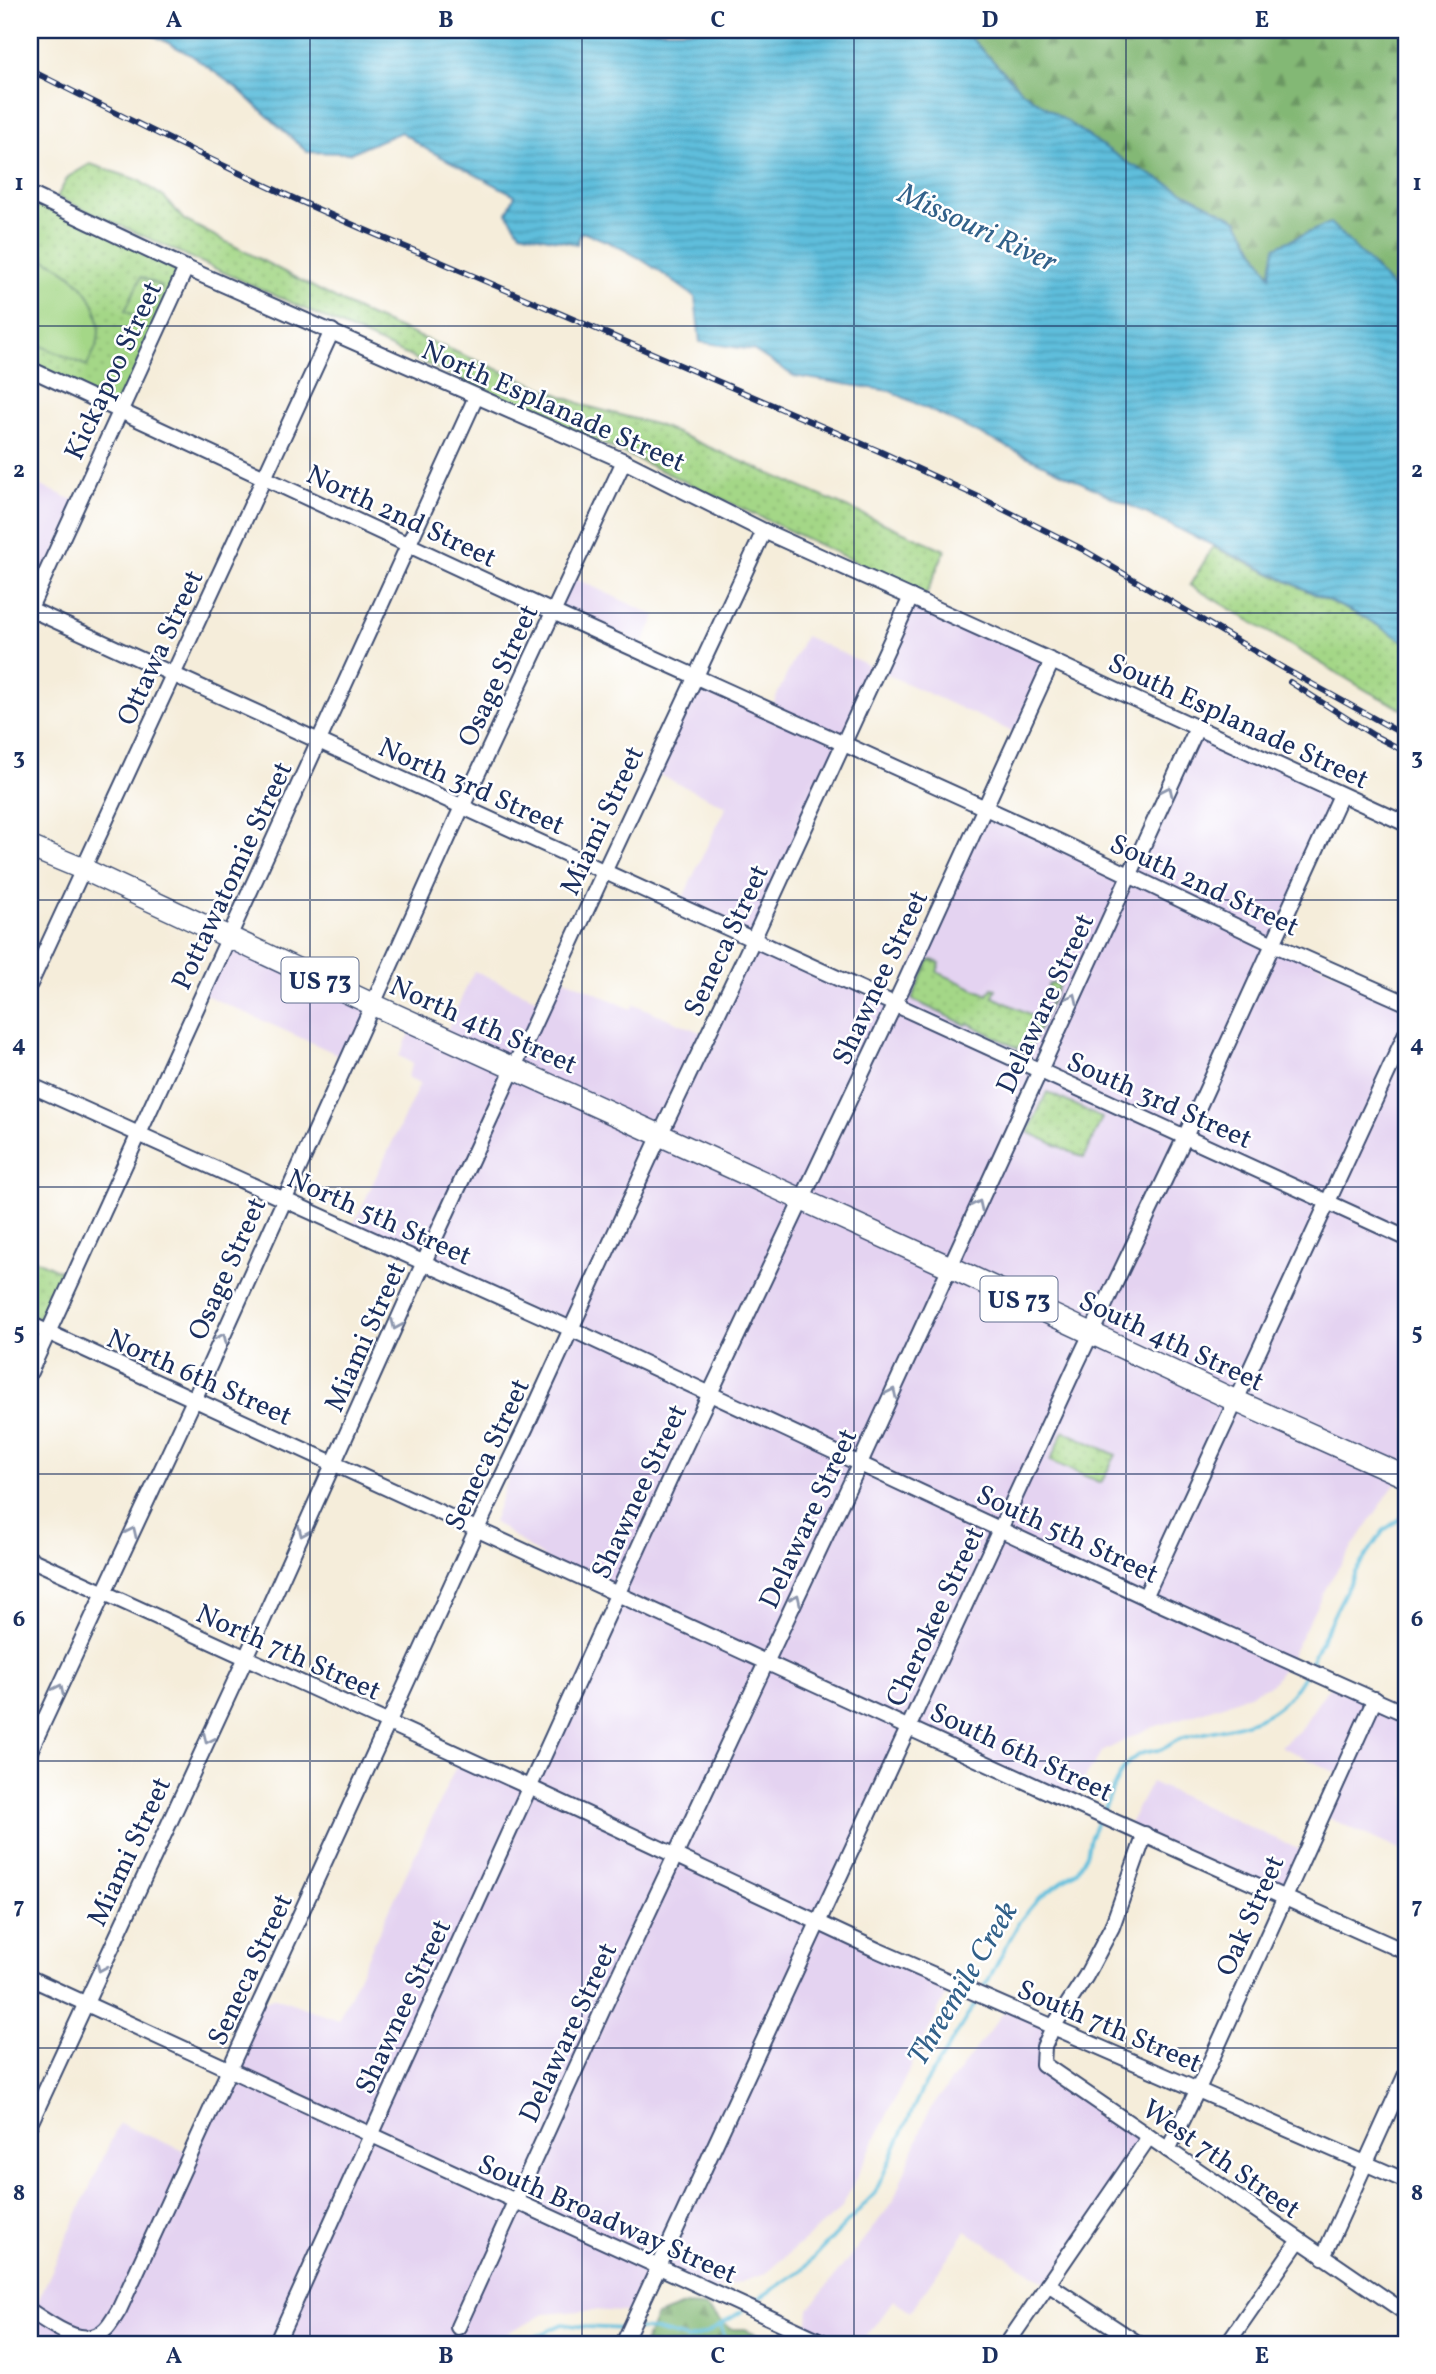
<svg xmlns="http://www.w3.org/2000/svg" width="1436" height="2374" font-family="Vollkorn,serif">
  <defs>
    <pattern id="green-dots" width="8" height="8" patternUnits="userSpaceOnUse" patternTransform="scale(1.75)"><rect width="8" height="8" fill="#a4d787"/><path d="M2 2h.1M6 6h.1" fill="none" stroke="#8db977" stroke-width="1.8" stroke-linecap="round"/></pattern>
    <pattern id="forest-firs" width="22" height="20" patternUnits="userSpaceOnUse" patternTransform="scale(1.75)"><rect width="22" height="20" fill="#83b874"/><path d="M5 1l3.5 6h-7zM16 11l3.5 6h-7z" fill="#6a9662"/></pattern>
    <pattern id="water-rules" width="6" height="5" patternUnits="userSpaceOnUse" patternTransform="scale(1.75)"><rect width="6" height="5" fill="#5ebedc"/><path d="M0 2.5h6" fill="none" stroke="#4d9bb6"/></pattern>
  </defs>
  <rect width="100%" height="100%" fill="#fff"/>
  <filter id="ink" filterUnits="userSpaceOnUse"><feTurbulence type="fractalNoise" baseFrequency=".0143" numOctaves="2"/><feDisplacementMap in="SourceGraphic" scale="14" xChannelSelector="R" yChannelSelector="G"/><feConvolveMatrix kernelMatrix="1 2 1 2 8 2 1 2 1" color-interpolation-filters="sRGB"/></filter>
  <filter id="wash" filterUnits="userSpaceOnUse"><feTurbulence type="fractalNoise" baseFrequency=".00686" numOctaves="4" result="noise"/><feDisplacementMap in="SourceGraphic" scale="28" xChannelSelector="R" yChannelSelector="G"/><feGaussianBlur stdDeviation="1.57" result="paint"/><feColorMatrix in="noise" values="0 0 0 0 0 0 0 0 0 0 0 0 0 0 0 0 0 1.4 0 .05"/><feComposite in="paint" operator="in"/></filter>
  <g filter="url(#wash)">
    <rect width="100%" height="100%" fill="#f5edda"/>
    <g fill="#e4d3f1">
      <path d="M30,481L78,502L30,608Z"/>
      <path d="M570,576L656,616L639,651L553,612Z"/>
      <path d="M911,597L1052,661L1017,734L877,670L754,940L893,1006L984,808L1129,876L1197,728L1341,795L1273,944L1406,1003V1465L1401,1475L1329,1582L1289,1660L1271,1685L1226,1704L1147,1729L1102,1752L1070,1801L911,1726L819,1922L952,1983L841,2209L763,2275L712,2291L659,2268L637,2313L592,2310L545,2314L514,2329L492,2344H30V2311L33,2312L119,2123L191,2154L260,2003L275,1997L338,2020L461,1756L529,1787L618,1593L550,1562L493,1522L526,1427L571,1329L351,1230L420,1083L407,1077L413,1063L399,1056L415,1023L444,1036L474,971L544,1002L557,975L631,1009L634,1004L707,1035L753,941L679,906L726,806L651,771L695,677L770,710L805,636L877,669Z"/>
      <path d="M230,937L374,1005L348,1059L203,994Z"/>
      <path d="M1338,1682L1406,1714V1853L1322,1815L1339,1774L1280,1746L1299,1731L1328,1688Z"/>
      <path d="M1151,1782L1305,1852L1284,1897L1128,1826Z"/>
      <path d="M1007,2008L1053,2027L1043,2064L1149,2137L1048,2284L966,2231L910,2312L893,2300L861,2344H827L807,2334L809,2309L893,2202L928,2112Z"/>
    </g>
    <g fill="url(#green-dots)" stroke="#608372" stroke-width="2">
      <path d="M90,164L138,180L165,198L184,220L367,315L586,406L658,425L945,550L926,595L641,461L57,197L68,177Z"/>
      <path d="M34,196L186,268L120,411L30,369V205Z"/>
      <path d="M1213,547L1365,618L1406,642V711L1369,692L1190,585Z"/>
      <path d="M932,960L940,963L937,972L988,995L992,988L996,989L993,997L1042,1020L1055,992L1048,988V985L1053,983L1059,985L1031,1047L1027,1045L1024,1049L1027,1053L968,1023L966,1025L913,1000L912,998L929,961Z"/>
      <path d="M1047,1092L1102,1118L1084,1158L1028,1132Z"/>
      <path d="M30,1257L66,1274L46,1317L43,1320L30,1315Z"/>
      <path d="M1064,1431L1116,1455L1101,1483L1050,1461Z"/>
    </g>
    <g fill="url(#forest-firs)" stroke="#4f7469" stroke-width="2">
      <path d="M963,30H1406V303L1374,267L1271,277L1237,220L1128,163L1022,91Z"/>
      <path d="M683,2306L705,2307L730,2329H745L779,2344H644L657,2316Z"/>
    </g>
    <g fill="#a4d787" stroke="#608372" stroke-width="2">
      <path d="M41,258C74,271 105,301 98,341C96,349 90,358 87,366L30,341V284Z"/>
      <path d="M141,277L162,287L146,321L125,311Z"/>
    </g>
    <path fill="url(#water-rules)" stroke="#3c769d" stroke-width="2" d="M144,30H963L1022,91L1128,163L1237,220L1270,276L1275,247L1330,223L1374,267L1406,303V642L1365,618L890,391L794,376L753,350L700,342L695,297C658,270 626,245 581,232L577,244L520,232L507,213L515,195L426,149L401,132L350,153L307,152L238,89L191,55Z"/>
    <g fill="none" stroke-linecap="round" stroke-linejoin="round">
      <g stroke="#5ebedc" stroke-width="3.5">
        <path d="M1309,1665L1355,1572L1384,1530L1403,1517L1406,1507"/>
        <path d="M1102,1814C1110,1797 1117,1774 1130,1761C1139,1752 1148,1752 1159,1750C1168,1748 1174,1740 1183,1738C1237,1724 1277,1727 1306,1672"/>
        <path d="M982,1992L1019,1922L1038,1899L1077,1871L1087,1853L1090,1838L1098,1820"/>
        <path d="M751,2304L803,2269L875,2193L921,2091L978,1999"/>
        <path d="M721,2326L726,2344"/>
        <path d="M636,2329L654,2330L688,2339L706,2334L742,2311"/>
        <path d="M520,2344L563,2324L584,2327L625,2329"/>
      </g>
    </g>
  </g>
  <g filter="url(#ink)">
    <g fill="none" stroke-linecap="round" stroke-linejoin="round">
      <g stroke="#3c4c71" stroke-width="18">
        <g id="minor">
          <path d="M34,196L186,268L624,461L764,531L1052,661L1406,824"/>
          <path d="M30,369L553,612L1058,841L1273,944L1406,1003"/>
          <path d="M30,608L186,268"/>
          <path d="M30,609L1406,1238"/>
          <path d="M30,984L332,331"/>
          <path d="M30,1085L571,1329L1145,1597L1406,1714"/>
          <path d="M30,1324L1055,1795L1406,1952"/>
          <path d="M30,1372L476,397"/>
          <path d="M30,1559L529,1787L877,1950L1406,2181"/>
          <path d="M1145,1597L1406,1033"/>
          <path d="M30,1751L194,1400L462,807L624,461"/>
          <path d="M1145,1834L1112,1927L1086,1976L1053,2027L1044,2047L1043,2064L1406,2313"/>
          <path d="M30,1978L827,2344"/>
          <path d="M30,2124L254,1640L424,1262L604,872L764,531"/>
          <path d="M1168,2150L1198,2089L1375,1699"/>
          <path d="M1323,2257L1406,2074"/>
          <path d="M1048,2284L1139,2344"/>
          <path d="M30,2311C50,2323 84,2352 106,2329C111,2324 115,2316 119,2310L477,1529L526,1427L660,1135L753,940L911,597"/>
          <path d="M458,2327L603,2009L860,1463L1197,728"/>
          <path d="M276,2344L678,1461L907,978L1052,661"/>
          <path d="M623,2344L1077,1363L1185,1137L1341,795"/>
          <path d="M1007,2344L1149,2137"/>
          <path d="M1227,2344L1299,2240"/>
        </g>
      </g>
      <g stroke="#3c4c71" stroke-width="24">
        <path id="highway" d="M30,847L83,869L374,1005L950,1267L1236,1401L1406,1477"/>
      </g>
      <use href="#minor" stroke="#fff" stroke-width="14"/>
      <use href="#highway" stroke="#fff" stroke-width="21"/>
      <g stroke="#1b2f5e" stroke-width="6">
        <g id="rail">
          <path d="M30,70C158,134 287,199 420,253L879,451L981,498L1082,549L1285,669L1406,736"/>
          <path d="M1290,682L1373,735L1406,752"/>
        </g>
      </g>
      <use href="#rail" stroke="#fff" stroke-width="3.5" stroke-dasharray="10" stroke-linecap="butt"/>
    </g>
    <defs><path id="oneway-chevron" d="M-2-3.5L2.5 0L-2 3.5" fill="none" stroke-width="1.6" stroke-linecap="round" stroke-linejoin="round" transform="scale(1.75)"/></defs>
    <g stroke="#8d97ae">
      <use href="#oneway-chevron" transform="translate(1168 791) rotate(-65)"/>
      <use href="#oneway-chevron" transform="translate(1073 998) rotate(-65)"/>
      <use href="#oneway-chevron" transform="translate(978 1205) rotate(-65)"/>
      <use href="#oneway-chevron" transform="translate(396 1325) rotate(114)"/>
      <use href="#oneway-chevron" transform="translate(222 1338) rotate(-66)"/>
      <use href="#oneway-chevron" transform="translate(892 1393) rotate(-65)"/>
      <use href="#oneway-chevron" transform="translate(132 1532) rotate(-65)"/>
      <use href="#oneway-chevron" transform="translate(303 1532) rotate(114)"/>
      <use href="#oneway-chevron" transform="translate(796 1599) rotate(-65)"/>
      <use href="#oneway-chevron" transform="translate(59 1689) rotate(-65)"/>
      <use href="#oneway-chevron" transform="translate(208 1739) rotate(115)"/>
      <use href="#oneway-chevron" transform="translate(101 1967) rotate(114)"/>
    </g>
  </g>
  <path fill="none" stroke="#1b2f5e" stroke-width="2" stroke-opacity="0.55" d="M310,30V2344M582,30V2344M854,30V2344M1126,30V2344M30,326H1406M30,613H1406M30,900H1406M30,1187H1406M30,1474H1406M30,1761H1406M30,2048H1406"/>
  <g text-anchor="middle" stroke-width="5" stroke-linejoin="round" paint-order="stroke">
    <g fill="#fff" stroke="#5f6d8e" stroke-width="2">
      <rect x="281.5" y="957.5" width="77" height="45" rx="5"/>
      <rect x="980.5" y="1276.5" width="77" height="45" rx="5"/>
    </g>
    <g font-size="26" font-weight="bold" fill="#1b2f5e">
      <text x="320" y="989">US 73</text>
      <text x="1019" y="1308">US 73</text>
    </g>
    <g font-size="28" fill="#1b2f5e" stroke="#fff">
      <text transform="translate(112 370) rotate(-65)" y="10">Kickapoo Street</text>
      <text transform="translate(554 405) rotate(24)" y="10">North Esplanade Street</text>
      <text transform="translate(402 515) rotate(25)" y="10">North 2nd Street</text>
      <text transform="translate(159 647) rotate(-65)" y="10">Ottawa Street</text>
      <text transform="translate(497 675) rotate(-65)" y="10">Osage Street</text>
      <text transform="translate(1239 720) rotate(25)" y="10">South Esplanade Street</text>
      <text transform="translate(472 785) rotate(24)" y="10">North 3rd Street</text>
      <text transform="translate(601 820) rotate(-65)" y="10">Miami Street</text>
      <text transform="translate(231 875) rotate(-65)" y="10">Pottawatomie Street</text>
      <text transform="translate(1205 884) rotate(25)" y="10">South 2nd Street</text>
      <text transform="translate(725 940) rotate(-65)" y="10">Seneca Street</text>
      <text transform="translate(879 977) rotate(-65)" y="10">Shawnee Street</text>
      <text transform="translate(1044 1003) rotate(-65)" y="10">Delaware Street</text>
      <text transform="translate(484 1024) rotate(24)" y="10">North 4th Street</text>
      <text transform="translate(1160 1099) rotate(24)" y="10">South 3rd Street</text>
      <text transform="translate(380 1216) rotate(24)" y="10">North 5th Street</text>
      <text transform="translate(226 1268) rotate(-66)" y="10">Osage Street</text>
      <text transform="translate(364 1336) rotate(-66)" y="10">Miami Street</text>
      <text transform="translate(1172 1340) rotate(25)" y="10">South 4th Street</text>
      <text transform="translate(200 1376) rotate(24)" y="10">North 6th Street</text>
      <text transform="translate(486 1454) rotate(-65)" y="10">Seneca Street</text>
      <text transform="translate(638 1491) rotate(-65)" y="10">Shawnee Street</text>
      <text transform="translate(807 1518) rotate(-65)" y="10">Delaware Street</text>
      <text transform="translate(1068 1533) rotate(25)" y="10">South 5th Street</text>
      <text transform="translate(934 1616) rotate(-65)" y="10">Cherokee Street</text>
      <text transform="translate(289 1651) rotate(24)" y="10">North 7th Street</text>
      <text transform="translate(1022 1751) rotate(25)" y="10">South 6th Street</text>
      <text transform="translate(128 1851) rotate(-65)" y="10">Miami Street</text>
      <text transform="translate(1249 1915) rotate(-66)" y="10">Oak Street</text>
      <text transform="translate(249 1969) rotate(-65)" y="10">Seneca Street</text>
      <text transform="translate(402 2006) rotate(-65)" y="10">Shawnee Street</text>
      <text transform="translate(1110 2025) rotate(23)" y="10">South 7th Street</text>
      <text transform="translate(567 2032) rotate(-65)" y="10">Delaware Street</text>
      <text transform="translate(1222 2158) rotate(35)" y="10">West 7th Street</text>
      <text transform="translate(608 2218) rotate(24)" y="10">South Broadway Street</text>
    </g>
    <g font-size="30" font-style="italic" fill="#32618a" stroke="#fff">
      <text transform="translate(978 227) rotate(25)" y="10">Missouri River</text>
      <text transform="translate(962 1983) rotate(-59)" y="10">Threemile Creek</text>
    </g>
  </g>
  <rect width="1436" height="2374" fill="none" stroke="#fff" stroke-width="77"/>
  <rect x="38" y="38" width="1360" height="2298" fill="none" stroke="#1b2f5e" stroke-width="2.5"/>
  <g font-size="23" text-anchor="middle" font-weight="bold" fill="#1b2f5e">
    <text x="174" y="27">A</text>
    <text x="446" y="27">B</text>
    <text x="718" y="27">C</text>
    <text x="990" y="27">D</text>
    <text x="1262" y="27">E</text>
    <text x="19" y="190">1</text>
    <text x="1417" y="190">1</text>
    <text x="19" y="477">2</text>
    <text x="1417" y="477">2</text>
    <text x="19" y="764">3</text>
    <text x="1417" y="764">3</text>
    <text x="19" y="1051">4</text>
    <text x="1417" y="1051">4</text>
    <text x="19" y="1339">5</text>
    <text x="1417" y="1339">5</text>
    <text x="19" y="1626">6</text>
    <text x="1417" y="1626">6</text>
    <text x="19" y="1913">7</text>
    <text x="1417" y="1913">7</text>
    <text x="19" y="2200">8</text>
    <text x="1417" y="2200">8</text>
    <text x="174" y="2363">A</text>
    <text x="446" y="2363">B</text>
    <text x="718" y="2363">C</text>
    <text x="990" y="2363">D</text>
    <text x="1262" y="2363">E</text>
  </g>
</svg>
